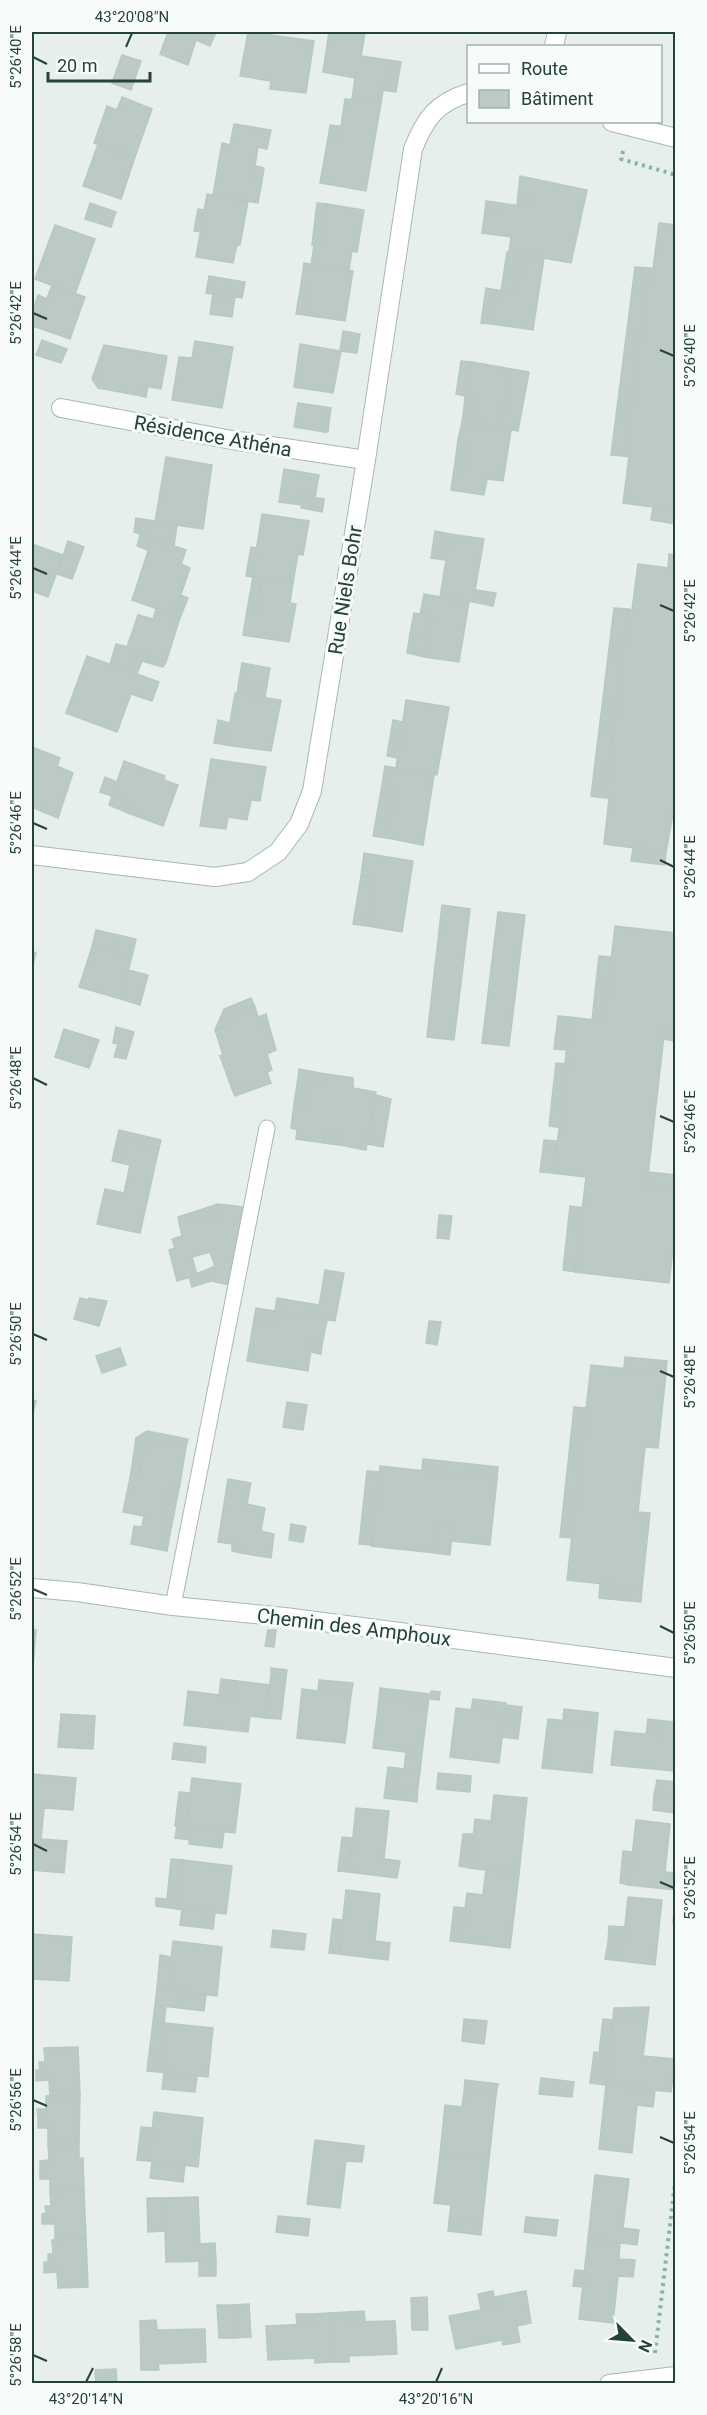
<svg xmlns="http://www.w3.org/2000/svg" width="707" height="2415" font-family="Roboto,sans-serif">
  <rect width="100%" height="100%" fill="#e6efeb"/>
  <g fill="#bbcac4" stroke="#b8c9c2" stroke-width="1.5">
    <path d="M168,32H216L210,46L196,40L188,65L160,54Z"/>
    <path d="M248,32L314,41L306,93L270,89L271,81L240,76Z"/>
    <path d="M329,32L365,33L361,56L388,60L381,103L352,99L355,78L323,72Z"/>
    <path d="M122,55L141,61L131,90L112,83Z"/>
    <path d="M388,60L401,62L396,92L383,90Z"/>
    <path d="M122,97L152,109L135,157L94,143L107,106L117,110Z"/>
    <path d="M345,99L381,103L366,191L320,183L328,138L335,139L337,126H341Z"/>
    <path d="M234,124L271,130L267,149L258,147L253,179L262,181L258,203L213,195L222,143L230,145Z"/>
    <path d="M330,125L337,126L335,139L328,138Z"/>
    <path d="M98,144L135,157L121,199L83,186Z"/>
    <path d="M256,166L264,168L262,181L253,179Z"/>
    <path d="M520,176L587,190L571,263L509,252L511,237L482,233L485,211L499,213L500,203L528,207L530,197L518,195Z"/>
    <path d="M207,194L248,201L240,245H237L233,263L196,257Z"/>
    <path d="M518,195L530,197L528,207L517,206Z"/>
    <path d="M486,201L500,203L499,213L485,211Z"/>
    <path d="M90,203L116,212L111,227L85,219Z"/>
    <path d="M317,203L327,204L320,246L312,245Z"/>
    <path d="M327,204L364,210L357,252L352,251L349,270L311,265L314,245L320,246Z"/>
    <path d="M198,209L204,210L200,232L194,231Z"/>
    <path d="M659,223L676,225V510L623,503L629,457L624,456L649,268L653,269Z"/>
    <path d="M55,225L95,239L75,294L35,279Z"/>
    <path d="M507,252L522,254L517,292L501,291Z"/>
    <path d="M522,254L544,258L533,330L492,324L497,290L517,292Z"/>
    <path d="M304,263L353,271L345,321L305,315L310,286L301,285Z"/>
    <path d="M635,267L649,268L624,456L611,455Z"/>
    <path d="M209,276L245,282L242,298L206,293Z"/>
    <path d="M52,285L85,297L70,339L36,327Z"/>
    <path d="M301,285L310,286L305,315L296,314Z"/>
    <path d="M486,288L497,290L492,324L481,323Z"/>
    <path d="M213,294L235,297L232,317L210,314Z"/>
    <path d="M38,295L47,299L36,327L32,326V313Z"/>
    <path d="M343,331L360,334L357,353L340,351Z"/>
    <path d="M42,340L67,349L61,363L36,355Z"/>
    <path d="M195,341L233,347L222,408L172,400L179,357L192,358Z"/>
    <path d="M300,344L341,351L333,393L294,387Z"/>
    <path d="M104,345L167,356L161,389L139,385L136,395L98,388L92,379Z"/>
    <path d="M461,361L472,362L466,396L456,394Z"/>
    <path d="M472,362L511,369L500,428L472,423L477,397L466,396Z"/>
    <path d="M511,369L529,372L518,431L500,428Z"/>
    <path d="M139,385L148,386L146,397L136,395Z"/>
    <path d="M465,395L477,397L474,410L464,408Z"/>
    <path d="M298,403L331,408L329,422L326,421L324,432L294,427Z"/>
    <path d="M464,408L474,410L472,423L462,422Z"/>
    <path d="M326,421L329,422L328,432H324Z"/>
    <path d="M462,422L511,430L503,481L487,479L484,495L451,490L454,470L463,472L467,442L458,440Z"/>
    <path d="M458,440L467,442L463,472L454,470Z"/>
    <path d="M166,457L212,465L203,529L155,522Z"/>
    <path d="M284,469L319,475L315,497L303,496L302,505L279,502Z"/>
    <path d="M303,496L324,499L323,508L302,505Z"/>
    <path d="M302,505L323,508L322,512L301,508Z"/>
    <path d="M653,507L676,510V524L651,520Z"/>
    <path d="M262,514L309,521L303,555L298,554L293,583L252,577Z"/>
    <path d="M136,518L148,520L145,536L134,532Z"/>
    <path d="M148,520L177,525L174,546L145,536Z"/>
    <path d="M435,531L450,534L445,560L431,558Z"/>
    <path d="M450,534L484,539L473,602L440,597Z"/>
    <path d="M140,535L152,539L148,550L137,546Z"/>
    <path d="M152,539L186,550L181,564L190,568L174,615L132,600Z"/>
    <path d="M68,541L84,547L72,579L57,574Z"/>
    <path d="M32,544L63,555L48,597L32,591Z"/>
    <path d="M251,547L257,548L252,577L246,576Z"/>
    <path d="M669,554L676,555V569L668,568Z"/>
    <path d="M638,564L676,569V798L666,852L604,844L609,798H605L628,609L632,610Z"/>
    <path d="M253,577L262,578L256,611L247,610Z"/>
    <path d="M262,578L293,583L290,603L296,604L289,642L243,635L247,610L256,611Z"/>
    <path d="M476,590L496,593L493,606L473,602Z"/>
    <path d="M424,594L469,602L459,662L425,657L432,617L420,615Z"/>
    <path d="M180,595L188,598L180,618L174,615Z"/>
    <path d="M614,608L628,609L605,798L591,796Z"/>
    <path d="M156,609L180,618L166,662L137,654L131,672L110,664L116,644L127,647L138,615L153,619Z"/>
    <path d="M414,613L432,617L428,637L410,634Z"/>
    <path d="M410,634L428,637L425,657L407,653Z"/>
    <path d="M137,654L166,662L163,667L142,661L137,674L131,672Z"/>
    <path d="M87,656L159,682L152,701L131,694L117,732L66,713Z"/>
    <path d="M242,663L270,668L267,685L239,681Z"/>
    <path d="M239,681L267,685L265,697L237,693Z"/>
    <path d="M235,693L281,700L271,751L226,745Z"/>
    <path d="M406,700L449,707L437,775L396,768Z"/>
    <path d="M218,720L230,723L226,745L214,743Z"/>
    <path d="M393,720L403,722L398,758L387,756Z"/>
    <path d="M32,747L60,758L57,766L73,773L58,818L41,811L44,804L32,799Z"/>
    <path d="M211,759L266,767L260,801L251,800L247,820L228,817L226,829L200,826Z"/>
    <path d="M124,761L165,776L164,780L178,785L163,826L128,813L131,804L112,796Z"/>
    <path d="M385,766L434,775L423,845L387,838L395,793L381,791Z"/>
    <path d="M105,777L117,782L112,796L100,792Z"/>
    <path d="M381,791L395,793L387,838L373,836Z"/>
    <path d="M112,796L131,804L128,813L109,805Z"/>
    <path d="M32,799L44,804L41,811L32,807Z"/>
    <path d="M633,848L666,852L665,865L631,861Z"/>
    <path d="M364,853L413,861L402,932L367,926L375,879L361,876Z"/>
    <path d="M361,876L375,879L367,926L353,924Z"/>
    <path d="M442,905L470,909L454,1040L427,1037Z"/>
    <path d="M498,912L525,915L509,1046L482,1043Z"/>
    <path d="M615,926L676,933V1028L665,1027L647,1184L676,1188V1225L669,1283L575,1272L586,1177L553,1173L568,1064H565L570,1017L604,1021Z"/>
    <path d="M96,930L136,939L132,956L92,947Z"/>
    <path d="M92,947L132,956L121,999L79,987Z"/>
    <path d="M32,951L36,953L32,968Z"/>
    <path d="M599,956L611,957L604,1021L592,1020Z"/>
    <path d="M128,970L148,975L140,1005L121,999Z"/>
    <path d="M251,998L255,1007L227,1018L229,1025L215,1030L224,1009Z"/>
    <path d="M255,1007L260,1024L268,1022L276,1050L267,1054L272,1070L267,1072L271,1083L246,1092L244,1085L232,1089L220,1056L223,1055L215,1030L229,1025L227,1018Z"/>
    <path d="M266,1014L268,1022L260,1024L258,1017Z"/>
    <path d="M558,1016L570,1017L567,1050L554,1049Z"/>
    <path d="M116,1027L134,1032L126,1059L114,1057L118,1044L113,1043Z"/>
    <path d="M665,1027L676,1028V1041L664,1039Z"/>
    <path d="M64,1029L99,1040L89,1068L55,1057Z"/>
    <path d="M556,1063L568,1064L561,1128L549,1126Z"/>
    <path d="M299,1069L326,1074L325,1082L298,1078Z"/>
    <path d="M326,1074L353,1078V1088L376,1092L366,1150L340,1145L342,1132L326,1129L324,1143L296,1139L297,1130L291,1128L294,1104L305,1105L309,1080L325,1082Z"/>
    <path d="M298,1078L309,1080L305,1105L294,1104Z"/>
    <path d="M244,1085L246,1092L235,1096L232,1089Z"/>
    <path d="M376,1095L391,1099L383,1147L366,1144Z"/>
    <path d="M326,1129L342,1132L340,1145L324,1143Z"/>
    <path d="M119,1130L161,1140L159,1148L126,1139L121,1163L112,1161Z"/>
    <path d="M126,1139L159,1148L140,1233L97,1224L105,1189L124,1193L130,1165L121,1163Z"/>
    <path d="M544,1140L556,1141L553,1173L540,1172Z"/>
    <path d="M648,1172L676,1175V1188L647,1184Z"/>
    <path d="M218,1204L216,1217L198,1223L196,1218L179,1222L178,1217Z"/>
    <path d="M218,1204L243,1207L230,1285L211,1281L215,1266L210,1252L192,1257L197,1275L177,1281L169,1250L175,1248L172,1239L182,1236L179,1222L196,1218L198,1223L216,1217Z"/>
    <path d="M570,1206L583,1208L575,1272L563,1270Z"/>
    <path d="M439,1215L452,1216L449,1239L437,1238Z"/>
    <path d="M215,1266L211,1281L192,1287L189,1277Z"/>
    <path d="M325,1270L344,1273L335,1321L327,1320L322,1345L312,1343L308,1371L247,1361L254,1319L273,1322L275,1311L317,1318Z"/>
    <path d="M80,1298L88,1300L89,1298L107,1301L99,1326L74,1319Z"/>
    <path d="M277,1298L319,1305L317,1318L275,1311Z"/>
    <path d="M256,1308L275,1311L273,1322L254,1319Z"/>
    <path d="M429,1321L441,1322L437,1345L426,1343Z"/>
    <path d="M312,1343L322,1345L321,1354L311,1352Z"/>
    <path d="M120,1348L126,1365L102,1373L96,1356Z"/>
    <path d="M625,1357L667,1361L666,1373L624,1368Z"/>
    <path d="M591,1365L666,1373L658,1448L645,1447L638,1512L650,1513L642,1588L567,1580Z"/>
    <path d="M32,1400L36,1401L32,1417Z"/>
    <path d="M287,1402L307,1405L303,1430L283,1427Z"/>
    <path d="M574,1407L586,1408L572,1538L560,1537Z"/>
    <path d="M147,1431L188,1439L186,1447L145,1440L139,1475L131,1473L136,1438Z"/>
    <path d="M145,1440L186,1447L180,1484L171,1483L161,1532L170,1534L167,1551L131,1544L134,1526L142,1527L144,1516L123,1512L131,1473L139,1475Z"/>
    <path d="M423,1459L498,1467L497,1479L422,1470Z"/>
    <path d="M380,1466L497,1479L490,1545L452,1541L453,1526L438,1524L435,1553L371,1546Z"/>
    <path d="M367,1471L379,1472L371,1545L359,1544Z"/>
    <path d="M228,1479L251,1483L247,1504L265,1508L261,1531L274,1534L271,1558L241,1553L242,1545L218,1542Z"/>
    <path d="M171,1483L180,1484L170,1534L161,1532Z"/>
    <path d="M291,1524L303,1526L300,1542L289,1540Z"/>
    <path d="M438,1524L453,1526L450,1555L435,1553Z"/>
    <path d="M303,1526L306,1527L303,1542H300Z"/>
    <path d="M232,1544L242,1545L241,1553L232,1551Z"/>
    <path d="M600,1584L642,1588L641,1602L599,1598Z"/>
    <path d="M32,1630H36L32,1680Z"/>
    <path d="M268,1630H276L274,1647L265,1646Z"/>
    <path d="M271,1668L287,1670L286,1677L271,1676Z"/>
    <path d="M271,1676L286,1677L281,1719L265,1718Z"/>
    <path d="M221,1679L237,1681L235,1697L219,1695Z"/>
    <path d="M319,1680L353,1683L351,1695L318,1691Z"/>
    <path d="M237,1681L269,1685L265,1718L250,1716L248,1732L184,1725L188,1691L235,1697Z"/>
    <path d="M380,1688L429,1694L428,1705L379,1699Z"/>
    <path d="M302,1689L351,1695L345,1743L297,1738Z"/>
    <path d="M431,1691L440,1692L439,1700L430,1699Z"/>
    <path d="M379,1699L428,1705L422,1754L373,1748Z"/>
    <path d="M473,1699L506,1703L505,1714L471,1710Z"/>
    <path d="M506,1705L522,1707L518,1739L502,1737Z"/>
    <path d="M456,1708L505,1714L499,1763L450,1757Z"/>
    <path d="M564,1709L598,1713L597,1724L563,1721Z"/>
    <path d="M61,1714L95,1716L93,1749L58,1747Z"/>
    <path d="M548,1719L597,1724L592,1773L542,1768Z"/>
    <path d="M648,1719L664,1721L662,1736L646,1734Z"/>
    <path d="M664,1721L676,1722L675,1771L611,1765L615,1731L662,1736Z"/>
    <path d="M174,1743L206,1747L205,1763L172,1759Z"/>
    <path d="M406,1752L422,1754L420,1771L404,1769Z"/>
    <path d="M388,1767L420,1771L418,1787L386,1783Z"/>
    <path d="M438,1773L471,1776L470,1792L437,1789Z"/>
    <path d="M32,1774L76,1778L73,1810L44,1808L41,1839L67,1841L64,1873L32,1870Z"/>
    <path d="M192,1778L241,1784L235,1833L186,1827Z"/>
    <path d="M657,1780L676,1782V1797L654,1795Z"/>
    <path d="M386,1783L418,1787L417,1802L384,1798Z"/>
    <path d="M179,1792L190,1793L186,1827L175,1826Z"/>
    <path d="M494,1795L527,1798L519,1874L470,1868L475,1819L491,1821Z"/>
    <path d="M654,1795L676,1797V1813L653,1810Z"/>
    <path d="M356,1808L389,1811L384,1859L400,1861L397,1878L349,1872Z"/>
    <path d="M636,1820L670,1824L665,1872L676,1873V1890L629,1885Z"/>
    <path d="M177,1826L191,1828L190,1840L175,1838Z"/>
    <path d="M191,1828L224,1832L222,1848L189,1844Z"/>
    <path d="M463,1834H474L470,1868L459,1866Z"/>
    <path d="M342,1837L352,1838L349,1872L338,1871Z"/>
    <path d="M623,1851L633,1852L629,1885L620,1883Z"/>
    <path d="M171,1859L183,1860L177,1909L156,1906V1898L167,1899Z"/>
    <path d="M183,1860L232,1866L226,1914L177,1909Z"/>
    <path d="M486,1870L519,1874L510,1948L461,1942L467,1893L483,1895Z"/>
    <path d="M346,1890L380,1894L375,1941L390,1943L388,1960L339,1954Z"/>
    <path d="M676,1896V1922H673Z"/>
    <path d="M628,1897L662,1900L655,1965L605,1959L608,1943L623,1944Z"/>
    <path d="M454,1907L466,1908L461,1942L450,1941Z"/>
    <path d="M182,1909L215,1913L213,1929L180,1925Z"/>
    <path d="M333,1919L343,1920L339,1954L329,1953Z"/>
    <path d="M609,1926L625,1927L623,1944L608,1943Z"/>
    <path d="M273,1930L306,1934L304,1950L271,1947Z"/>
    <path d="M32,1934L72,1937L69,1981L32,1979Z"/>
    <path d="M173,1941L222,1947L217,1996L168,1990Z"/>
    <path d="M160,1955L172,1957L168,1990L157,1989Z"/>
    <path d="M157,1989L206,1995L204,2011L155,2005Z"/>
    <path d="M155,2005L166,2006L159,2072L147,2071Z"/>
    <path d="M649,2007L647,2024L613,2020L614,2008Z"/>
    <path d="M464,2019L487,2021L484,2044L462,2041Z"/>
    <path d="M603,2019L613,2020L606,2085L590,2083L594,2052L599,2053Z"/>
    <path d="M613,2020L647,2024L643,2056L675,2059L671,2092L606,2085Z"/>
    <path d="M164,2023L213,2028L208,2077L159,2072Z"/>
    <path d="M78,2047L80,2095L50,2096L49,2080L36,2081V2070H40L39,2062H45L44,2048Z"/>
    <path d="M164,2072L197,2076L195,2092L162,2089Z"/>
    <path d="M541,2078L574,2082L572,2097L539,2094Z"/>
    <path d="M465,2080L498,2084L496,2095L464,2092Z"/>
    <path d="M606,2085L655,2090L653,2107L637,2105L632,2153L599,2149Z"/>
    <path d="M464,2092L496,2095L489,2160L440,2154L445,2105L462,2107Z"/>
    <path d="M80,2095L79,2143L48,2144V2128H38V2117H42V2109H46V2096Z"/>
    <path d="M37,2109H42V2117H38Z"/>
    <path d="M154,2112L203,2118L198,2167L149,2161Z"/>
    <path d="M141,2127L152,2128L149,2161L137,2160Z"/>
    <path d="M315,2140L364,2146L362,2162L346,2161L340,2208L307,2204Z"/>
    <path d="M79,2143V2159L83,2158L84,2190L50,2192V2179H45L44,2172L40,2171V2161L49,2160L48,2144Z"/>
    <path d="M440,2154L489,2160L482,2224L449,2221L451,2205L434,2203Z"/>
    <path d="M152,2162L185,2165L183,2182L150,2178Z"/>
    <path d="M40,2171L44,2172L45,2179H40Z"/>
    <path d="M595,2175L629,2179L623,2228L639,2230L637,2245L588,2239Z"/>
    <path d="M84,2190L86,2238L55,2240V2224H42V2214L46,2213L45,2206H51L50,2192Z"/>
    <path d="M198,2197L200,2244L215,2243L216,2261L166,2262L164,2198Z"/>
    <path d="M147,2198H164L165,2231L148,2232Z"/>
    <path d="M278,2216L310,2219L308,2236L276,2232Z"/>
    <path d="M526,2217L558,2220L556,2236L524,2232Z"/>
    <path d="M449,2221L482,2224L481,2235L448,2231Z"/>
    <path d="M86,2238L88,2287L58,2288L57,2272L44,2273V2262H48V2254H53L52,2240Z"/>
    <path d="M588,2239L620,2243L619,2259L635,2260L633,2277L618,2276L613,2323L579,2319Z"/>
    <rect x="199" y="2261" width="17" height="15"/>
    <path d="M575,2270L584,2271L582,2287L573,2286Z"/>
    <path d="M493,2291L496,2307L481,2310L478,2294Z"/>
    <path d="M526,2291L531,2323L517,2326L520,2342L503,2345L502,2340L456,2349L449,2316L496,2307L494,2297Z"/>
    <path d="M427,2297L428,2330H412L411,2298Z"/>
    <path d="M249,2304L251,2337L234,2338L233,2305Z"/>
    <path d="M217,2305H233L234,2338H219Z"/>
    <path d="M364,2311L365,2322H347V2312Z"/>
    <path d="M347,2312V2322L395,2321L397,2354L349,2356V2362H333L330,2313Z"/>
    <path d="M330,2313L333,2362L315,2363V2358L268,2360L266,2326L314,2324L313,2314Z"/>
    <path d="M296,2314H313L314,2324L297,2325Z"/>
    <path d="M156,2320L157,2330L205,2329L206,2362L158,2364L159,2370H141L140,2321Z"/>
    <path d="M116,2369L117,2384H96L95,2370Z"/>
  </g>
  <g fill="none" stroke-linecap="round" stroke-linejoin="round">
    <g stroke="#a8b8b2" stroke-width="17">
      <path id="lane" d="M173,1606L267,1128"/>
    </g>
    <g stroke="#a8b8b2" stroke-width="20">
      <g id="street">
        <path d="M554,46L557,32"/>
        <path d="M612,122L676,138"/>
        <path d="M61,408L232,440L366,460"/>
        <path d="M32,855L215,877L248,872L278,852L299,824L312,791L366,460L413,149C425,119 436,103 468,93"/>
        <path d="M32,1588L77,1592L173,1606L285,1617L676,1668"/>
        <path d="M609,2384L676,2376"/>
      </g>
    </g>
    <g stroke="#86b3a5" stroke-width="4" stroke-dasharray="3 4.5" stroke-linecap="butt">
      <path d="M623,151L621,159L676,175"/>
      <path d="M655,2353L676,2174"/>
    </g>
    <use href="#lane" stroke="#fff" stroke-width="15"/>
    <use href="#street" stroke="#fff" stroke-width="18"/>
  </g>
  <path fill="none" stroke="#24423a" stroke-width="2" d="M126,47L132,33M33,57L47,64M33,313L47,319M660,350L674,356M33,568L47,574M660,605L674,611M33,823L47,829M660,860L674,867M33,1078L47,1085M660,1116L674,1122M33,1334L47,1340M660,1371L674,1377M33,1589L47,1595M660,1626L674,1633M33,1844L47,1851M660,1882L674,1888M33,2100L47,2106M660,2137L674,2143M33,2355L47,2361M86,2382L93,2368M436,2382L442,2368"/>
  <g text-anchor="middle" stroke-width="6" stroke-linejoin="round" paint-order="stroke">
    <g font-size="20" fill="#24423a" stroke="#f7fbf9">
      <text transform="translate(213 436) rotate(10)" y="7">Résidence Athéna</text>
      <text transform="translate(345 590) rotate(-81)" y="7">Rue Niels Bohr</text>
      <text transform="translate(354 1627) rotate(7)" y="7">Chemin des Amphoux</text>
    </g>
  </g>
  <rect width="707" height="2415" fill="none" stroke="#f7fbf9" stroke-width="66"/>
  <rect x="467" y="45" width="195" height="78" fill="#f7fbf9" stroke="#a3b1ad" stroke-width="1.5"/>
  <rect x="479" y="64" width="30" height="9" fill="#ffffff" stroke="#a3b1ad" stroke-width="1.5"/>
  <text x="521" y="75" font-size="18" fill="#24423a">Route</text>
  <rect x="479" y="90" width="30" height="18" fill="#bbcac4" stroke="#a3b1ad" stroke-width="1.5"/>
  <text x="521" y="105" font-size="18" fill="#24423a">Bâtiment</text>
  <g transform="translate(632 2340) rotate(115)" stroke="#f7fbf9" stroke-width="4.5" paint-order="stroke">
  <path d="M0-4.5L10 22L0 15L-10 22Z" fill="#24423a"/>
  <text y="-9" font-size="16" font-weight="bold" text-anchor="middle" fill="#24423a">N</text>
  </g>
  <path d="M48 72v9h102v-9" fill="none" stroke="#24423a" stroke-width="3"/>
  <text x="57" y="72" font-size="18" fill="#24423a" stroke="#f7fbf9" stroke-width="4.5" paint-order="stroke">20 m</text>
  <rect x="33" y="33" width="641" height="2349" fill="none" stroke="#24423a" stroke-width="2"/>
  <g font-size="15" text-anchor="middle" fill="#24423a">
    <text x="132" y="22">43°20'08"N</text>
    <text transform="translate(16 57) rotate(-90)" y="5">5°26'40"E</text>
    <text transform="translate(16 313) rotate(-90)" y="5">5°26'42"E</text>
    <text transform="translate(690 356) rotate(-90)" y="5">5°26'40"E</text>
    <text transform="translate(16 568) rotate(-90)" y="5">5°26'44"E</text>
    <text transform="translate(690 611) rotate(-90)" y="5">5°26'42"E</text>
    <text transform="translate(16 823) rotate(-90)" y="5">5°26'46"E</text>
    <text transform="translate(690 867) rotate(-90)" y="5">5°26'44"E</text>
    <text transform="translate(16 1078) rotate(-90)" y="5">5°26'48"E</text>
    <text transform="translate(690 1122) rotate(-90)" y="5">5°26'46"E</text>
    <text transform="translate(16 1334) rotate(-90)" y="5">5°26'50"E</text>
    <text transform="translate(690 1377) rotate(-90)" y="5">5°26'48"E</text>
    <text transform="translate(16 1589) rotate(-90)" y="5">5°26'52"E</text>
    <text transform="translate(690 1633) rotate(-90)" y="5">5°26'50"E</text>
    <text transform="translate(16 1844) rotate(-90)" y="5">5°26'54"E</text>
    <text transform="translate(690 1888) rotate(-90)" y="5">5°26'52"E</text>
    <text transform="translate(16 2100) rotate(-90)" y="5">5°26'56"E</text>
    <text transform="translate(690 2143) rotate(-90)" y="5">5°26'54"E</text>
    <text transform="translate(16 2355) rotate(-90)" y="5">5°26'58"E</text>
    <text x="86" y="2404">43°20'14"N</text>
    <text x="436" y="2404">43°20'16"N</text>
  </g>
</svg>
